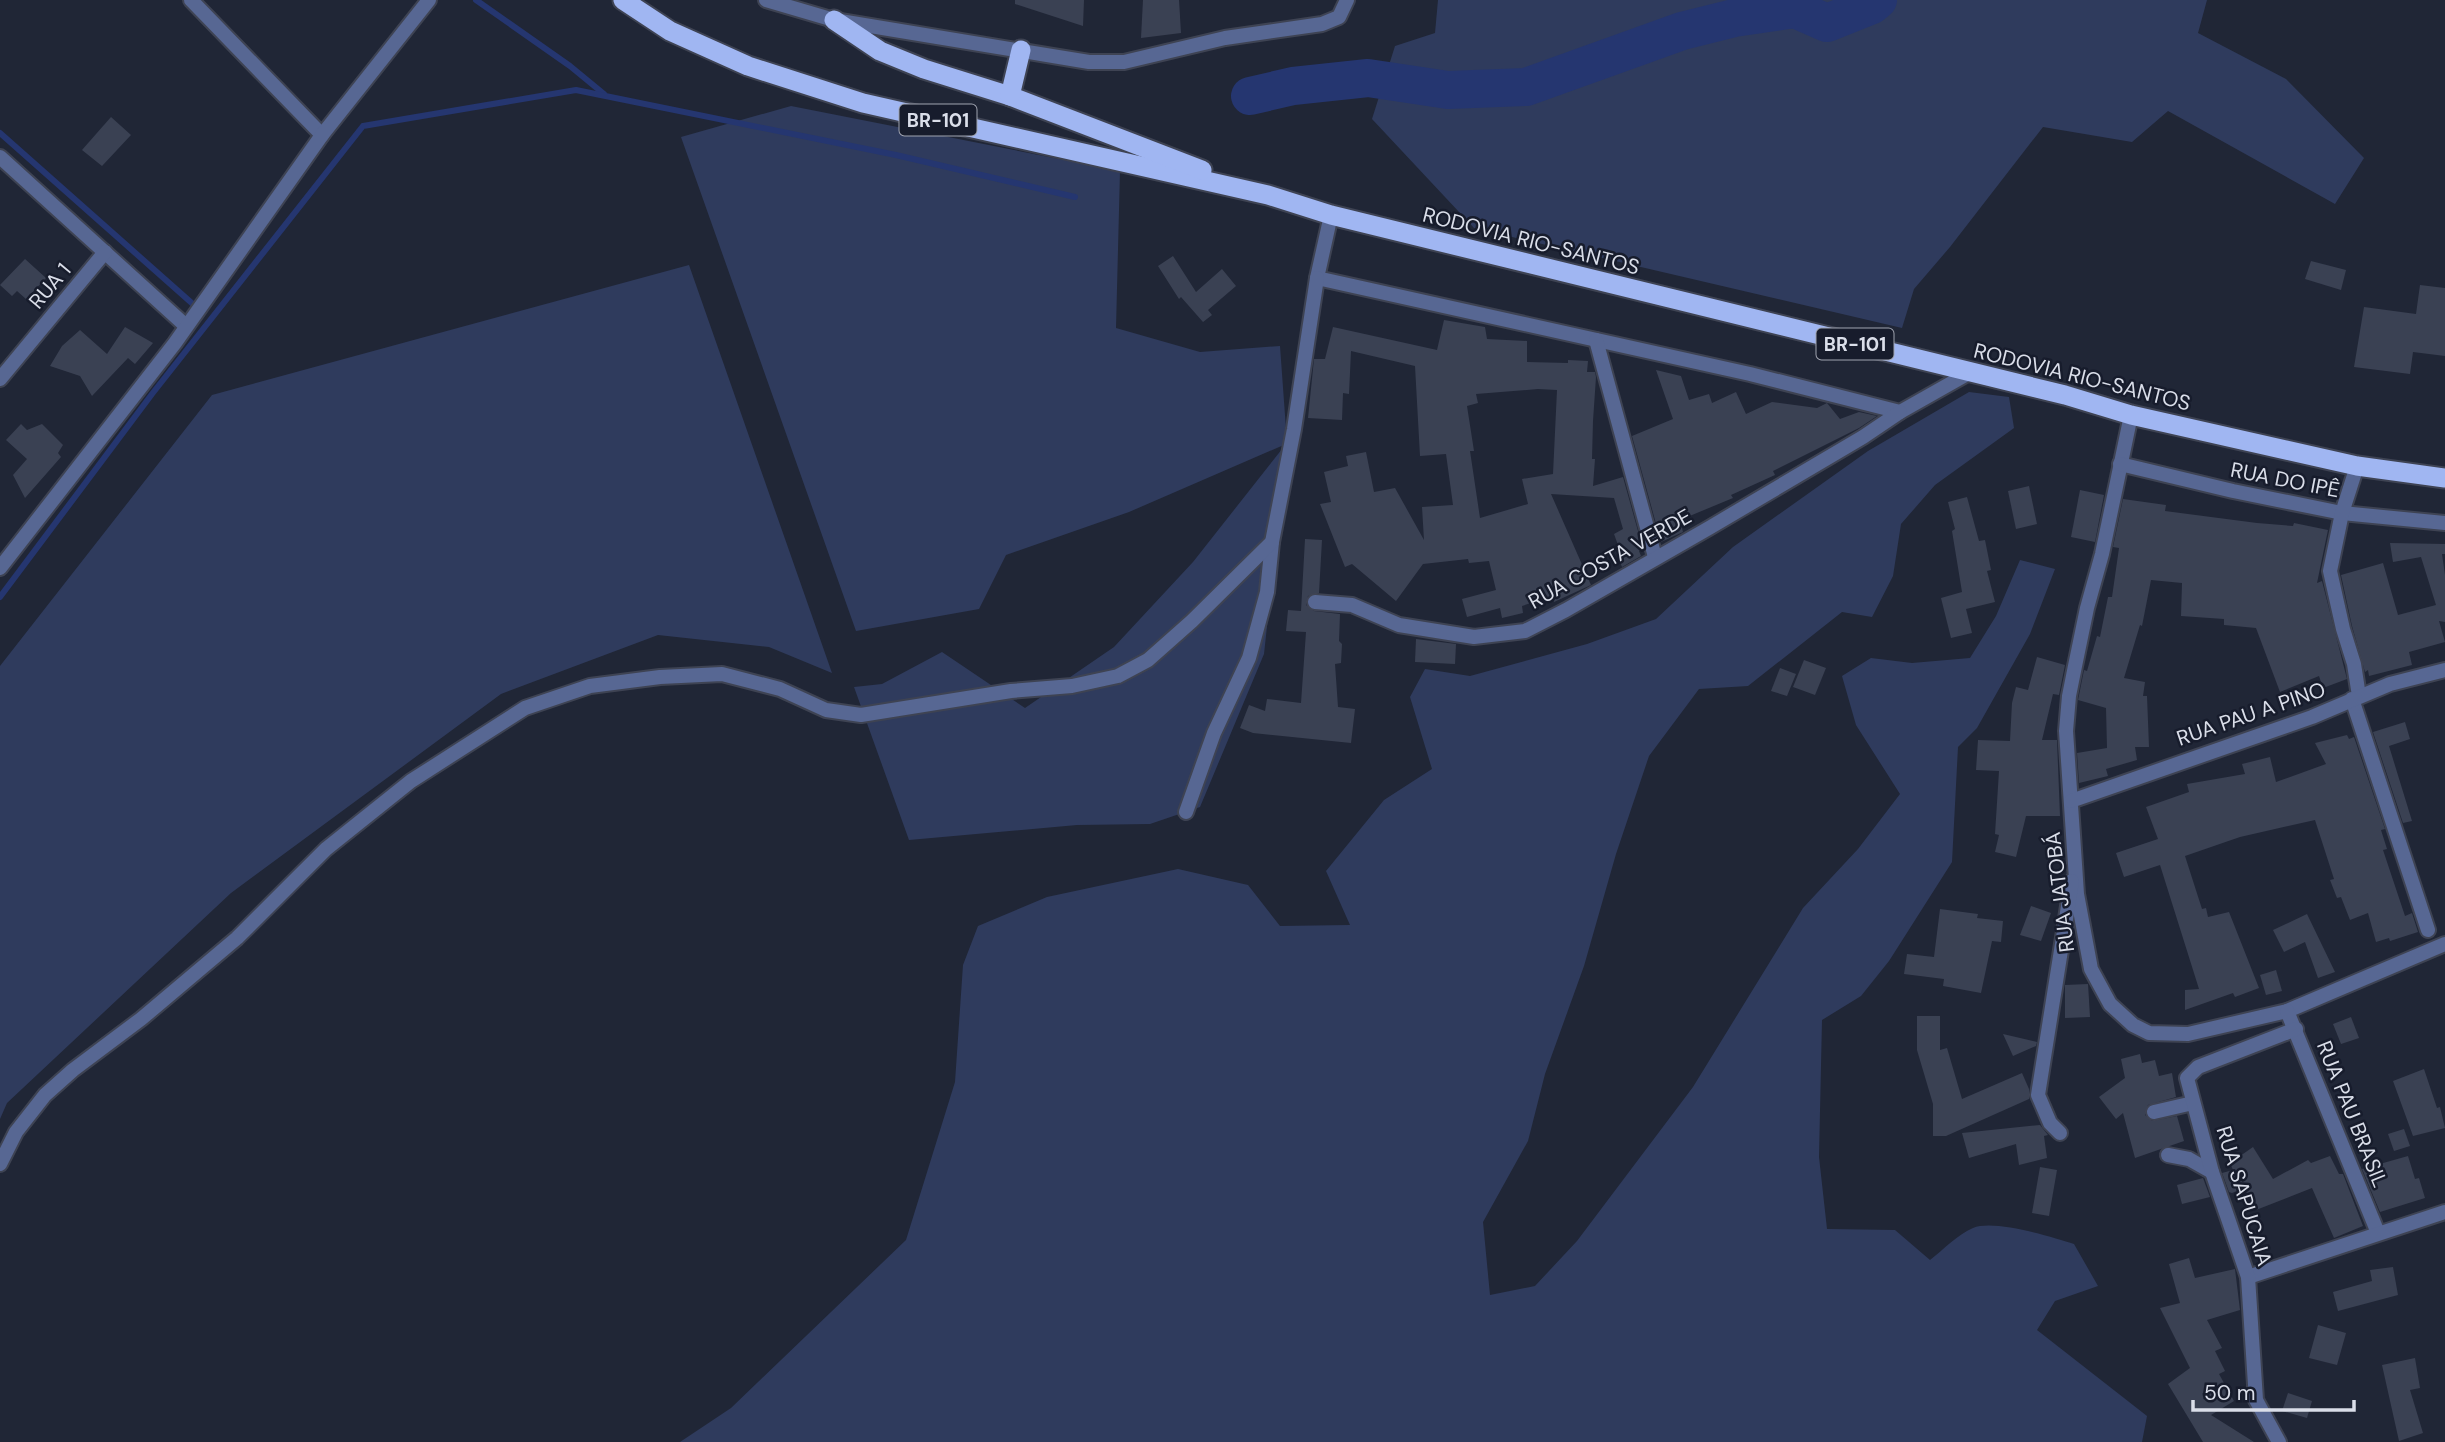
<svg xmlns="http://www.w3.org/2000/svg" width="2445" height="1442" font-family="'DM Sans',sans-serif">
  <rect width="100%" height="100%" fill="#202636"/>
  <g fill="#2f3b5d">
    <path d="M1438,0H2207L2198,33L2286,79L2364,158L2335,204L2168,111L2132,142L2043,127L1950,247L1914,289L1902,328L1474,228L1372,119L1395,46L1435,33Z"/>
    <path d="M791,106L1120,171L1116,328L1200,352L1280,346L1287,443L1264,654L1200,807L1150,824L1077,825L909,840L854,687L882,684L942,652L1025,708L1114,647L1193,562L1286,444L1129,512L1006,555L979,609L856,631L681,137Z"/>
    <path d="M689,265L832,673L769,647L658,635L501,694L231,893L7,1103L0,1119V666L212,395Z"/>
    <path d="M1969,392L2009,397L2014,428L1935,485L1901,524L1893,576L1872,617L1842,612L1748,686L1699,689L1649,756L1616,854L1584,966L1545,1074L1528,1141L1483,1222L1490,1295L1535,1286L1577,1241L1693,1087L1803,908L1858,849L1900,794L1856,725L1842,676L1871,658L1912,663L1970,658L1996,616L2020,560L2055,569L2030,634L1977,728L1958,747L1952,862L1889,961L1861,996L1822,1020L1819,1157L1827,1229L1895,1230L1930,1260C1943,1250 1958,1234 1973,1228C1994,1219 2052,1237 2074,1244L2098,1286L2055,1301L2037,1330L2147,1416L2142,1442H680L731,1408L906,1240L955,1082L963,965L978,926L1047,897L1178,869L1248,885L1280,926L1350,925L1326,871L1384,800L1432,769L1410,697L1425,669L1470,676L1587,644L1656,619L1733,547L1868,451Z"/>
  </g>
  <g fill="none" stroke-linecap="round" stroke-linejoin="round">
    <g stroke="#253670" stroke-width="6">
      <path d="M476,0L570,66L604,94"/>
      <path d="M0,133L194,305"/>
      <path d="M0,597L152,394L363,126L576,90L896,155L1075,197"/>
    </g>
    <path stroke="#253670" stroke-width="38" d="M1250,96L1293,86L1368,78L1448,90L1526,87L1682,31L1734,18L1795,9L1827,23L1872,5L1878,0"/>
  </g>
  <g fill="#3a4153" fill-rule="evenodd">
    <path d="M1015,0H1084L1083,26L1015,4Z"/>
    <path d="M1143,0H1179L1181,33L1141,38Z"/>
    <path d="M111,117L131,135L102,166L82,150Z"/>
    <path d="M1173,256L1196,292L1222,269L1236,286L1208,310L1212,315L1203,322L1181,297L1179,299L1158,266Z"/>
    <path d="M25,259L46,278L26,299L17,291L12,296L0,285Z"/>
    <path d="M2311,261L2346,270L2341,290L2305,279Z"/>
    <path d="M2420,285L2445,288V356L2413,352L2410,374L2354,367L2364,307L2416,314Z"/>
    <path d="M1444,320L1485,327L1487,339L1527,341V362L1568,363V360L1588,361L1587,372H1595L1596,377L1593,421L1592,459H1595L1593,486L1623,477L1643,549L1639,551L1641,556L1622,567L1614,548L1618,545L1614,534L1623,529L1614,498L1551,494L1591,585L1554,602L1552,596L1522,606L1523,613L1502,618L1500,608L1467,617L1462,599L1496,590L1489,561L1469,563L1468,559L1423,564L1396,601L1352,564L1345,567L1320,504L1331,502L1324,472L1348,466L1346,456L1366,452L1374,492L1395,488L1424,540L1422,507L1453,505L1446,454L1420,456L1415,366L1351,351L1349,394L1343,393L1342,420L1308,418L1314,359H1325L1333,327L1437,350ZM1538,389L1557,390L1553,474L1522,479L1528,504L1480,518L1470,451H1474L1467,406L1478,403L1476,394Z"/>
    <path d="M125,327L153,343L135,364L128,358L92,396L80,376L50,366L62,346L80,330L107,354Z"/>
    <path d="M1656,370L1681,376L1689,400L1709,394L1712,403L1736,392L1746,414L1772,402L1817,408L1827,403L1840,419L1859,412L1877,416L1859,428L1773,471L1775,475L1731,495L1733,498L1680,520L1683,532L1661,542L1632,436L1673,419Z"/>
    <path d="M21,424L27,430L42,424L63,445L58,453L61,457L25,498L13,475L27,459L6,440Z"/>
    <path d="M2029,486L2037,524L2016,529L2008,491Z"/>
    <path d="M2080,490L2104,495L2095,542L2071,537Z"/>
    <path d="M1967,497L1979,541L1985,540L1991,570L1987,571L1995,602L1966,609L1972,633L1951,638L1941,598L1962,592L1952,531L1955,529L1948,502Z"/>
    <path d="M2123,499L2166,505L2165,511L2257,523L2293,526L2294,523L2328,530L2317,583L2322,581L2347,679L2323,688L2319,676L2280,692L2256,628L2224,625V619L2181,616L2182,583L2151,580L2142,626L2140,625L2124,678L2145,682L2143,696H2147L2149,747H2135L2137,760L2106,769L2108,776L2079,783L2077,753L2107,748L2106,708L2078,700L2084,670L2087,671L2097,636L2100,637L2108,597H2112L2119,548L2113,547Z"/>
    <path d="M1305,539L1322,540L1319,593L1308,596L1306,605L1314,611L1340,614L1339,641L1342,644L1341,663L1335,664L1338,707L1355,709L1351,743L1253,733L1240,728L1249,705L1265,711L1267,699L1301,703L1306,632L1286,631L1288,610L1301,611Z"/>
    <path d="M2390,543L2445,544V554H2442L2445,575V622L2439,621L2445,642L2409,652L2412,665L2369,676L2368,670L2365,672L2352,626L2341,575L2383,563L2398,615L2436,605L2421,557L2393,562Z"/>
    <path d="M1416,639L1456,644L1455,664L1415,662Z"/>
    <path d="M2037,657L2065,665L2059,695L2053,694L2042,740H2057L2060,816H2026L2016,857L1995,852L1999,835L1995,834L1999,771L1976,770L1978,740L2010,741L2012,703L2016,687L2028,690Z"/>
    <path d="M1804,660L1826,668L1815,695L1793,687Z"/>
    <path d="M1780,668L1796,674L1787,696L1771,691Z"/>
    <path d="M2405,722L2410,739L2389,746L2412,821L2403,823L2373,732Z"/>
    <path d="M2347,735L2349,739L2354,737L2385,829L2381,830L2387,849L2383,850L2405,916L2412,913L2418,932L2390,941L2389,938L2376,942L2368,913L2350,920L2341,897L2337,898L2330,880L2334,879L2315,820L2240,837L2185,856L2202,909L2206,908L2208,917L2229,912L2259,988L2235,997L2233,993L2185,1010V990L2199,989L2160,865L2124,877L2116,853L2158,839L2146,807L2189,792L2187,784L2245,774L2242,764L2270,757L2276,782L2326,764L2315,743Z"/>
    <path d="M2031,906L2051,913L2041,941L2020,935Z"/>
    <path d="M1940,909L1978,914L1977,918L2003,921L2001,942L1992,941L1981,993L1943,986L1944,979L1904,974L1907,954L1934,957Z"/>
    <path d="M2307,914L2335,972L2318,978L2305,942L2284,952L2273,930Z"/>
    <path d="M2276,970L2282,991L2266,995L2260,975Z"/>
    <path d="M2088,984L2090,1017L2065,1018V985Z"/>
    <path d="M1917,1016H1940V1050L1947,1048L1962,1099L2022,1073L2029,1089V1099L1946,1136H1933V1104L1917,1050Z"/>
    <path d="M2351,1017L2359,1038L2341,1044L2333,1024Z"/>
    <path d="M2003,1034L2037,1042L2036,1046L2013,1056Z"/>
    <path d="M2140,1054L2142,1063L2155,1060L2159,1076L2172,1073L2176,1097L2148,1105L2145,1115L2152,1121L2177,1116L2184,1141L2135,1158L2123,1113L2116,1119L2099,1097L2125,1078L2121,1059Z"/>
    <path d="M2424,1069L2437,1108L2440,1107L2445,1128L2413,1136L2393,1081Z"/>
    <path d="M2040,1125L2048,1135L2044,1136L2047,1158L2019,1165L2016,1144L1969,1158L1962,1133Z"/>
    <path d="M2404,1129L2410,1146L2394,1151L2388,1134Z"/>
    <path d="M2253,1147L2273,1179L2308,1160L2311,1163L2330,1156L2339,1174H2343L2363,1226L2334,1238L2312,1188L2256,1210L2244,1188L2232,1193L2229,1192L2222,1173L2233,1170L2230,1163Z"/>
    <path d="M2408,1156L2415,1179L2419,1178L2425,1198L2380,1212L2362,1169Z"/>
    <path d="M2040,1167L2057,1170L2049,1216L2032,1213Z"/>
    <path d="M2203,1178L2210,1197L2182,1204L2177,1185Z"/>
    <path d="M2189,1258L2195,1278L2235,1269L2240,1310L2207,1320L2222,1348L2215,1351L2225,1371L2219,1374L2234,1401L2211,1415L2254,1442H2203L2168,1384L2190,1368L2160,1308L2180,1303L2169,1264Z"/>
    <path d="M2393,1267L2398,1295L2338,1311L2333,1292L2372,1281L2370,1270Z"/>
    <path d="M2318,1325L2346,1333L2337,1365L2309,1358Z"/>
    <path d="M2415,1358L2420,1388L2410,1390L2423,1433L2399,1441L2382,1365Z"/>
    <path d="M2288,1393L2312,1401L2307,1418L2282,1411Z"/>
  </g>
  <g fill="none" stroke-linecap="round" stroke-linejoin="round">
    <g stroke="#3e4353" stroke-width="18">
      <g id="minor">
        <path d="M191,0L322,135"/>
        <path d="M0,157L186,326"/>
        <path d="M1331,215L1317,278L1750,374L1900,412L1969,373"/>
        <path d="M1596,340L1655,557"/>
        <path d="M0,379L105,252"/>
        <path d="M2131,415L2102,554L2087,608L2075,666L2069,696L2066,731L2077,894L2091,969L2110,1004L2133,1025L2149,1033L2188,1034L2287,1011L2445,944"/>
        <path d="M2120,464L2233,491L2342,513L2445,523"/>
        <path d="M2357,466L2342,513L2330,571L2343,629L2354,664L2359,696"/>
        <path d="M0,568L175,343L322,135L429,0"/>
        <path d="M1315,602L1352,605L1399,625L1474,637L1525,631L1566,610L1709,528L1863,437L1900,412"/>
        <path d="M2352,699L2428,930"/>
        <path d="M2071,801L2312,717L2390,684L2445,670"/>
        <path d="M1186,812L1214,733L1249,658L1267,592L1272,542"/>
        <path d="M2287,1011L2378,1233"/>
        <path d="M2154,1112L2193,1103"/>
        <path d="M2060,1133L2050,1123L2038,1095L2072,881"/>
        <path d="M2168,1155L2189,1159L2212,1172"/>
        <path d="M0,1164L16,1132L45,1095L73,1070L141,1019L237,938L326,849L411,781L525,708L590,686L660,677L722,674L780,689L826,710L861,715L1011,691L1072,686L1118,676L1148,660L1192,621L1272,542L1294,429L1317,278"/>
        <path d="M2248,1277L2445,1212"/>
        <path d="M2279,1442L2256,1400L2248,1277L2212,1172L2187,1078L2198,1067L2296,1029"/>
      </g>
    </g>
    <g stroke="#3e4353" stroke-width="18">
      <path id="tertiary" d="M766,0L834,20L1089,62H1124L1225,38L1322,24L1339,17L1347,0"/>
    </g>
    <g stroke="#3e4353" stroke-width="23">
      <g id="trunk">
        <path d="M623,0L670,31L748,66L863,103L1268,195L1331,215L2065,395L2131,415L2357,466L2445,478"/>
        <path d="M834,20L880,51L924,69L1010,96L1202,170"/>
        <path d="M1010,96L1021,50"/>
      </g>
    </g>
    <use href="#minor" stroke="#576793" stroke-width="14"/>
    <use href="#tertiary" stroke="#576793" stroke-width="14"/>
    <use href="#trunk" stroke="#a0b6f2" stroke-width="19"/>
  </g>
  <g text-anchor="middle" stroke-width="5" stroke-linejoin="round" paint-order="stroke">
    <g fill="#171c2c" stroke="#a0a4b0" stroke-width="2">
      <rect x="899.5" y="104.5" width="77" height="31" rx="5"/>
      <rect x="1816.5" y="328.5" width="77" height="31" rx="5"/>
    </g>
    <g font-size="19" font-weight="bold" fill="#dadee9">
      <text x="938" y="127">BR-101</text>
      <text x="1855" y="351">BR-101</text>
    </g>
    <g font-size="21" fill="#dadee9" stroke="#171c2c">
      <text transform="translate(1531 241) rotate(14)" y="7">RODOVIA RIO-SANTOS</text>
      <text transform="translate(50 286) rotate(-50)" y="7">RUA 1</text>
      <text transform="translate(2082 377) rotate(14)" y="7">RODOVIA RIO-SANTOS</text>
      <text transform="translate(2285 480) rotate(11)" y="7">RUA DO IPÊ</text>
      <text transform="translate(1610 559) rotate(-29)" y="7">RUA COSTA VERDE</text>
      <text transform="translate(2251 714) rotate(-19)" y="7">RUA PAU A PINO</text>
      <text transform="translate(2060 892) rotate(-97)" y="7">RUA JATOBÁ</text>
      <text transform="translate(2352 1114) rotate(68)" y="7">RUA PAU BRASIL</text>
      <text transform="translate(2244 1196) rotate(73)" y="7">RUA SAPUCAIA</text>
    </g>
  </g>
  <path d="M2193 1400v10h161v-10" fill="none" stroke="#dadee9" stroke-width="3.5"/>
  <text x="2204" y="1400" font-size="21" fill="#dadee9" stroke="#171c2c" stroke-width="5" paint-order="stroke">50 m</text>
</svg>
